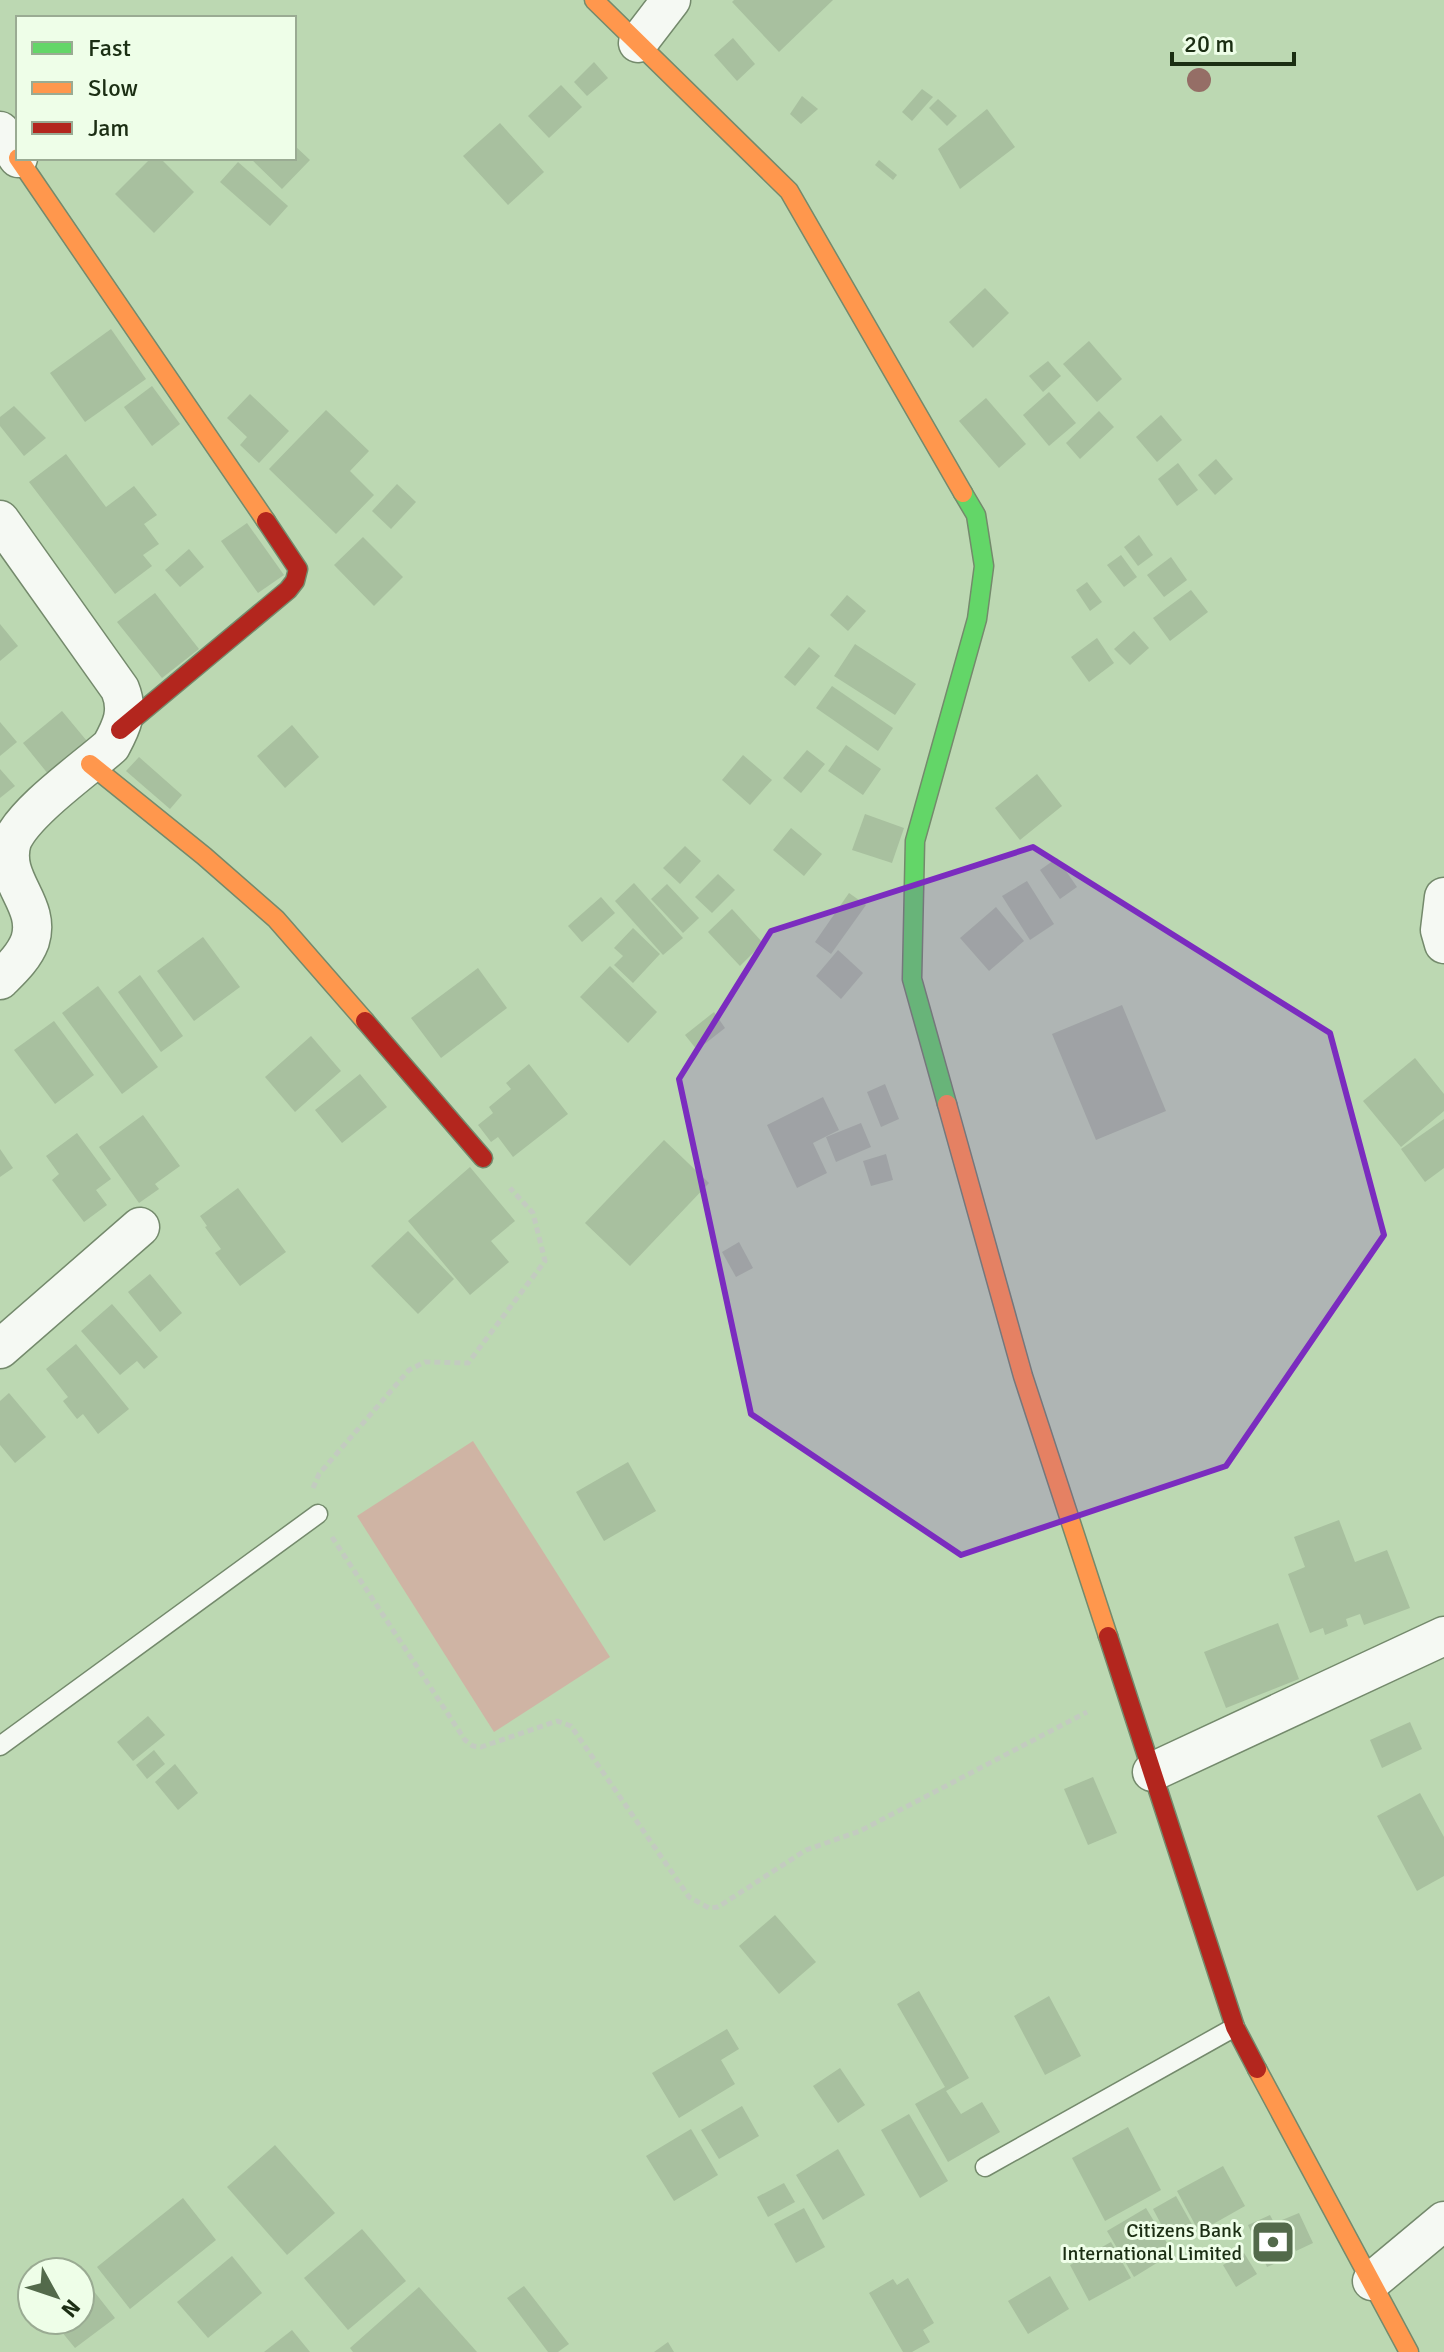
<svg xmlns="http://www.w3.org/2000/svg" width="1444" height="2352" font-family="Signika,sans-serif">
  <rect width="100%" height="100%" fill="#bcd8b2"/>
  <path fill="#cfb4a4" d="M473,1441L610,1657L494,1732L357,1516Z"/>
  <g fill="#a8c09f">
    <path d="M734,0H833L779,52L732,2Z"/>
    <path d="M733,38L755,64L737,81L714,55Z"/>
    <path d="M594,62L608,78L587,96L574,82Z"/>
    <path d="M561,85L582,107L549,138L528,116Z"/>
    <path d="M922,89L933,97L912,121L902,112Z"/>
    <path d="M802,96L818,109L801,124L790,114Z"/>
    <path d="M938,99L957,116L947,126L929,108Z"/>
    <path d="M987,109L1015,147L960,189L938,149Z"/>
    <path d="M500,123L544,172L508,205L463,156Z"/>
    <path d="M294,145L310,160L282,189L250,158H294Z"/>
    <path d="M151,158H160L194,192L154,233L115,194Z"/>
    <path d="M879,160L897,175L893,180L875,165Z"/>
    <path d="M238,162L288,206L270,226L220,182Z"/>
    <path d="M985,288L1009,313L973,348L949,322Z"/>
    <path d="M111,329L146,379L85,422L50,373Z"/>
    <path d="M1089,341L1122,379L1097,402L1063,364Z"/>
    <path d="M1048,361L1061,376L1043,392L1029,376Z"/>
    <path d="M152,386L180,424L152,446L124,407Z"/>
    <path d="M1049,392L1076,423L1049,446L1023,415Z"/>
    <path d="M250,394L289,431L259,463L240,445L247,437L227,418Z"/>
    <path d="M986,398L1026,444L999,468L959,421Z"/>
    <path d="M14,406L46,438L24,456L0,426V417Z"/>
    <path d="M326,410L369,451L350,471L374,495L336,534L269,469Z"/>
    <path d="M1099,411L1114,427L1080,459L1066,443Z"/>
    <path d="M1161,415L1182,440L1157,462L1136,437Z"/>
    <path d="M66,454L106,507L134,486L157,515L144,524L159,544L143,555L152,566L115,594L29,482Z"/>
    <path d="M1216,459L1233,479L1215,495L1198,475Z"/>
    <path d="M1178,463L1198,490L1177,506L1158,479Z"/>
    <path d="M397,484L416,502L391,529L372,511Z"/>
    <path d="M247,523L284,575L258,593L221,541Z"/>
    <path d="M1139,535L1153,555L1138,566L1124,547Z"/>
    <path d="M363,537L403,577L374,606L334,565Z"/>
    <path d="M189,549L204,567L180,587L165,570Z"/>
    <path d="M1121,555L1137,577L1124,587L1107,565Z"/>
    <path d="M1171,557L1187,580L1164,597L1147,575Z"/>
    <path d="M1087,582L1102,602L1090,611L1076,590Z"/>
    <path d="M1191,590L1208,612L1170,641L1153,618Z"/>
    <path d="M155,593L199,649L162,678L117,622Z"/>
    <path d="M847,595L866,611L848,631L830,615Z"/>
    <path d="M0,624L18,646L0,661Z"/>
    <path d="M1134,631L1149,648L1130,665L1114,649Z"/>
    <path d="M1097,638L1114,663L1089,682L1071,657Z"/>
    <path d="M855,644L916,684L895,715L834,676Z"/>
    <path d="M809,647L820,656L795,686L784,677Z"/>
    <path d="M832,686L893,728L878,751L816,708Z"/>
    <path d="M62,711L96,752L57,785L23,743Z"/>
    <path d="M0,722L17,742L0,756Z"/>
    <path d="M292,725L319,757L285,788L257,756Z"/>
    <path d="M846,745L881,769L863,795L828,771Z"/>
    <path d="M807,750L825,764L801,793L783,778Z"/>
    <path d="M743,755L772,780L750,805L722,780Z"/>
    <path d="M139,757L182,795L170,809L126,771Z"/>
    <path d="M0,769L15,786L0,798Z"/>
    <path d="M1037,774L1062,806L1020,840L995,808Z"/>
    <path d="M865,814L904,828L892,863L852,850Z"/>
    <path d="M791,828L822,854L804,876L773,850Z"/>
    <path d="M685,846L701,861L680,884L663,868Z"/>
    <path d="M1057,858L1077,887L1060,899L1040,870Z"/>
    <path d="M718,874L735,890L712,913L695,897Z"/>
    <path d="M1027,881L1054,924L1030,940L1002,896Z"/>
    <path d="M634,883L683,938L663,955L615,901Z"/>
    <path d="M667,884L699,918L683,933L651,899Z"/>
    <path d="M849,893L866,905L831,954L815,942Z"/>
    <path d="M601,897L615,913L582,942L568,926Z"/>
    <path d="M996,907L1024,941L989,971L960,938Z"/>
    <path d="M732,909L763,943L740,966L708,932Z"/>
    <path d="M633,928L660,954L633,983L614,965L623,956L614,948Z"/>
    <path d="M203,937L240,987L194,1021L157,971Z"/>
    <path d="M838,950L863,973L841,999L816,976Z"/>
    <path d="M610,966L657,1012L628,1043L580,997Z"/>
    <path d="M478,968L507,1008L441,1058L411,1018Z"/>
    <path d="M140,975L183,1036L161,1052L118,992Z"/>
    <path d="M98,986L158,1067L122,1094L62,1013Z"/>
    <path d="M1122,1005L1166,1111L1096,1140L1052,1034Z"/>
    <path d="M714,1012L725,1028L697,1050L685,1035Z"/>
    <path d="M54,1021L94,1075L55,1104L14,1050Z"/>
    <path d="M311,1036L341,1071L295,1112L265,1077Z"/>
    <path d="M1415,1058L1444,1094V1111L1401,1147L1363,1101Z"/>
    <path d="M529,1064L568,1114L513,1157L498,1137L491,1142L478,1125L493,1113L489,1107L511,1089L506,1083Z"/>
    <path d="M360,1074L387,1107L342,1143L315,1110Z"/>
    <path d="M885,1084L899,1119L881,1127L867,1092Z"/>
    <path d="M823,1097L839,1130L813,1143L827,1173L797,1188L767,1125Z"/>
    <path d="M143,1115L180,1166L155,1184L159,1189L139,1203L99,1147Z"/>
    <path d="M1444,1119V1168L1425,1182L1401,1149Z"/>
    <path d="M861,1123L871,1147L836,1162L826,1137Z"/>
    <path d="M77,1133L111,1179L96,1190L107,1205L84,1222L52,1180L59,1174L46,1156Z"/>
    <path d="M664,1140L709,1183L630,1266L585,1223Z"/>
    <path d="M0,1149L13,1168L0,1177Z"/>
    <path d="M886,1154L893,1180L871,1186L863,1161Z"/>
    <path d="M470,1167L515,1221L491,1241L509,1262L470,1295L408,1221Z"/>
    <path d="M238,1188L286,1252L240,1286L215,1253L221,1249L205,1227L207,1226L200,1216Z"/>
    <path d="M408,1231L454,1279L418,1314L371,1266Z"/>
    <path d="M739,1242L753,1268L736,1277L722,1252Z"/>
    <path d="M150,1274L182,1313L160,1332L128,1292Z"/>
    <path d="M112,1304L158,1357L144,1369L137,1361L120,1375L81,1331Z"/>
    <path d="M76,1344L129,1409L98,1434L83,1414L77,1419L63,1401L68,1397L46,1369Z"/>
    <path d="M9,1393L46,1437L15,1463L0,1445V1401Z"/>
    <path d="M628,1462L656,1511L604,1541L576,1492Z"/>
    <path d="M1339,1520L1355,1562L1387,1550L1410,1608L1364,1625L1360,1614L1346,1619L1348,1626L1325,1635L1323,1628L1310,1633L1288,1574L1305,1567L1294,1537Z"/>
    <path d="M1278,1623L1299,1679L1226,1708L1204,1652Z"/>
    <path d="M148,1716L165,1735L133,1761L117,1742Z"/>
    <path d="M1410,1722L1422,1749L1382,1768L1370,1740Z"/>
    <path d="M154,1750L165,1764L147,1779L136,1765Z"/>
    <path d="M175,1764L198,1793L178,1810L155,1782Z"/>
    <path d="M1093,1777L1117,1833L1088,1845L1064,1789Z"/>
    <path d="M1420,1793L1444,1837V1876L1417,1891L1377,1816Z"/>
    <path d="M775,1915L816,1962L779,1994L739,1946Z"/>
    <path d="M919,1991L969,2078L946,2091L961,2114L982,2102L1000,2132L948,2162L915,2104L945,2087L897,2004Z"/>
    <path d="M1049,1996L1081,2056L1045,2075L1014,2016Z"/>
    <path d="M727,2029L739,2049L721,2060L735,2084L679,2118L652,2073Z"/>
    <path d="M840,2068L865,2105L838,2123L813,2086Z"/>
    <path d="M742,2106L759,2136L719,2159L701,2130Z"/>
    <path d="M909,2114L948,2181L920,2198L881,2130Z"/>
    <path d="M1128,2127L1161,2190L1105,2221L1072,2158Z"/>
    <path d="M691,2129L718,2175L674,2201L646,2156Z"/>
    <path d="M275,2145L335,2213L287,2255L227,2187Z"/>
    <path d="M838,2149L865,2195L823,2220L796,2175Z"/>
    <path d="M1223,2166L1245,2206L1199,2232L1177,2191Z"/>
    <path d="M784,2183L795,2202L768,2217L757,2197Z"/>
    <path d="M1176,2196L1194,2228L1170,2241L1153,2209Z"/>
    <path d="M183,2198L216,2240L130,2309L97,2267Z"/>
    <path d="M804,2208L825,2247L796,2263L774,2224Z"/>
    <path d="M1146,2208L1173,2253L1134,2277L1107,2231Z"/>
    <path d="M1299,2213L1313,2243L1296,2251L1282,2220Z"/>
    <path d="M1270,2215L1291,2256L1267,2267L1248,2225Z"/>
    <path d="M362,2229L406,2281L348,2330L304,2278Z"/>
    <path d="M1111,2242L1131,2278L1089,2301L1070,2265Z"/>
    <path d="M1244,2253L1257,2274L1236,2287L1223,2265Z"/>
    <path d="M232,2256L262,2293L208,2338L177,2302Z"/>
    <path d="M1050,2276L1069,2309L1028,2334L1008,2301Z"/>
    <path d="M908,2278L934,2323L923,2330L930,2342L912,2352H903L869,2293L893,2279L897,2285Z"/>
    <path d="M89,2285L115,2318L75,2348L52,2320H80V2293Z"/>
    <path d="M524,2286L569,2344L558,2352H548L507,2298Z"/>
    <path d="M419,2287L477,2352H353L350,2348Z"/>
    <path d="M292,2330L310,2352H264Z"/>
    <path d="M668,2342L674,2352H654Z"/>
  </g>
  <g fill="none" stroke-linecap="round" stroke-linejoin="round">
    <g stroke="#748a6c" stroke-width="21">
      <g id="lane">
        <path d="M0,1746L318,1514"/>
        <path d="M985,2167L1235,2027"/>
      </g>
    </g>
    <g stroke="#748a6c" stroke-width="41">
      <g id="street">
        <path d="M638,43L671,0"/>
        <path d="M0,131L18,158"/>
        <path d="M0,520L120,689C129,711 122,726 111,746C85,769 25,811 12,841C0,881 42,903 30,941C24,957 11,969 0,980"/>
        <path d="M1444,897L1440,930L1444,944"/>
        <path d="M0,1349L140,1227"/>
        <path d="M1152,1772L1444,1636"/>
        <path d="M1372,2281L1444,2221"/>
      </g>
    </g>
    <g stroke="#748a6c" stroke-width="21">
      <path id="fast" d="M947,1104L912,979L915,841L977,619L984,566L976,515L963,493"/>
    </g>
    <g stroke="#748a6c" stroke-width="21">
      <g id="slow">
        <path d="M594,0L789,191L963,493"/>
        <path d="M18,158L266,521"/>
        <path d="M90,764L204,856L276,919L365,1021"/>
        <path d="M947,1104L1023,1376L1108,1636"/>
        <path d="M1257,2069L1409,2352"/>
      </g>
    </g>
    <g stroke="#748a6c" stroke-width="21">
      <g id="jam">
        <path d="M120,730L288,590L295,581L298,569L266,521"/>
        <path d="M365,1021L483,1158"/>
        <path d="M1108,1636L1235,2027L1257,2069"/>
      </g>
    </g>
    <g stroke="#c3cbc0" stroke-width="5" stroke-dasharray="6 4" stroke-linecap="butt">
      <path d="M313,1488L319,1474L409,1370L425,1362L468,1363L545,1261L533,1213L510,1188"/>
      <path d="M332,1537L465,1740L473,1746L481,1747L557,1721L571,1726L689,1897L709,1908L718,1907L806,1850L860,1831L1087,1712"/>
    </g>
    <use href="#lane" stroke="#f5f9f3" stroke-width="18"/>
    <use href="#street" stroke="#f5f9f3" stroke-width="38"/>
    <use href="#fast" stroke="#63d668" stroke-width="18"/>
    <use href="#slow" stroke="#ff974d" stroke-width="18"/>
    <use href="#jam" stroke="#b3261e" stroke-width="18"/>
  </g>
  <circle fill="#956e66" cx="1199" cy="80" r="12"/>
  <path fill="#7b2cbf" fill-opacity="0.2" stroke="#7b2cbf" stroke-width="6" stroke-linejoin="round" d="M1033,847L1330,1033L1384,1235L1226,1466L961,1555L751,1414L679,1079L771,931Z"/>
  <defs>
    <g id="bank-square" transform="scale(2.3)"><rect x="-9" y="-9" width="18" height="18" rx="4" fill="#536a4b" stroke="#eefee8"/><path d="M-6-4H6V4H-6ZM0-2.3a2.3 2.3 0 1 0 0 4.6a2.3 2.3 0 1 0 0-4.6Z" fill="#fff"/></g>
  </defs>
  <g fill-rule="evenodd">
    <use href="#bank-square" x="1273" y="2242"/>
  </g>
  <g text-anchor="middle" stroke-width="6" stroke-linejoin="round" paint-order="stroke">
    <g font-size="20" fill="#1b2e13" stroke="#eefee8" text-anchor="end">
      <text x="1242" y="2237">Citizens Bank<tspan x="1242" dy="23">International Limited</tspan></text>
    </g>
  </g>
  <rect x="16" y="16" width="280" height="144" fill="#eefee8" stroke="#9aab93" stroke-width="2"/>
  <rect x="32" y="42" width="40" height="12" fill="#63d668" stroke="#9aab93" stroke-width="2"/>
  <text x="88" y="56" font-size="24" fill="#1b2e13">Fast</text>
  <rect x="32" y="82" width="40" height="12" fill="#ff974d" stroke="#9aab93" stroke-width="2"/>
  <text x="88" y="96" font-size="24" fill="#1b2e13">Slow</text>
  <rect x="32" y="122" width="40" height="12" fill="#b3261e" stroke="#9aab93" stroke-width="2"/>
  <text x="88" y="136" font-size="24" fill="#1b2e13">Jam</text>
  <g transform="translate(56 2296) rotate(130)"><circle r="38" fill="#eefee8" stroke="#9aab93" stroke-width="2"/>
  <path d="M0-6L14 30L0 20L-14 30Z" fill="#536a4b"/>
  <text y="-12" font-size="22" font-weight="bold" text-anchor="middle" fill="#1b2e13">N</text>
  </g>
  <path d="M1172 52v12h122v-12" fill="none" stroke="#1b2e13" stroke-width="4"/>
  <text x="1184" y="52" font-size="24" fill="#1b2e13" stroke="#eefee8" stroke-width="6" paint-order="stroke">20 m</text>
</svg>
